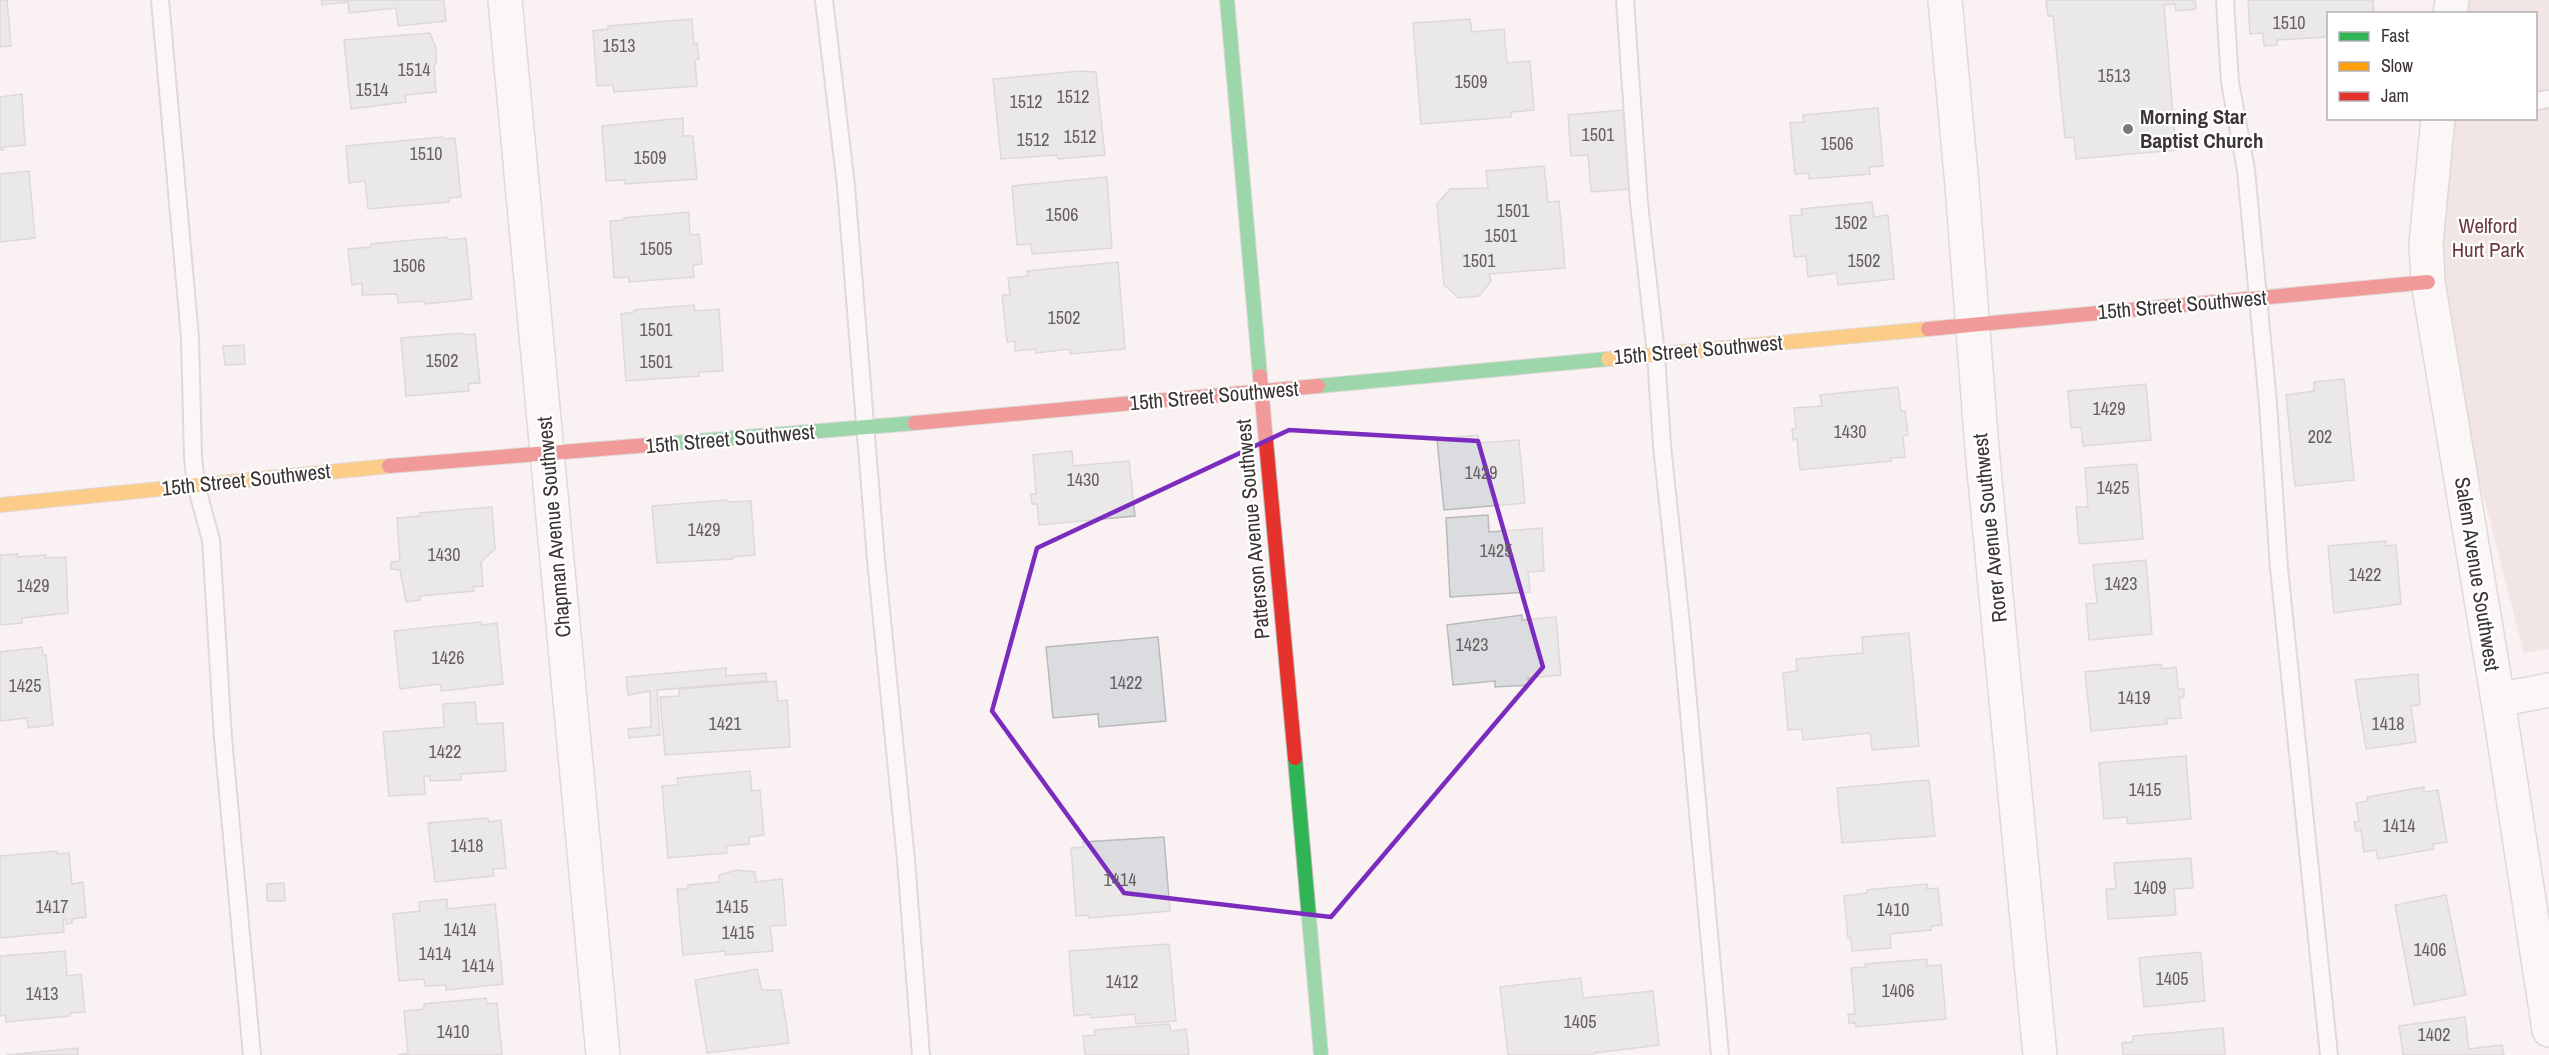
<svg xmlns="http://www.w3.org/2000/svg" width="2549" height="1055" font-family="'Archivo Narrow',sans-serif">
  <rect width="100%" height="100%" fill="#faf2f2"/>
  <path fill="#e8d4d4" d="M2452,0H2549V649L2524,653L2428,282L2438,119L2536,118V14L2450,13Z"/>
  <g fill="#dadcdf" stroke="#bab9bb" stroke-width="1.5">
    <path d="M0,0H7L11,46L0,47Z"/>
    <path d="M321,0H444L446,21L398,26L396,8L349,13L348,2L322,5Z"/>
    <path d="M2046,0H2195L2196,9L2176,11L2175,4L2164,5L2176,150L2076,159L2074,137L2065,138L2053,16H2048Z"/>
    <path d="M2248,0H2373L2374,14H2328V37L2277,40V45L2264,46L2263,33L2250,34Z"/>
    <path d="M692,19L694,44L697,43L699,59L695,60L697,86L614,92L613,85L597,86L593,31L608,29V26Z"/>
    <path d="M1470,19L1472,32L1504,29L1507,63L1530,61L1534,110L1511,112V117L1421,124L1413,23Z"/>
    <path d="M430,33L436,48V64L434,65L436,92L405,95L406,102L351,109L344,40Z"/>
    <path d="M1080,71L1096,72L1105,155L1058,159L1057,155L1001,159L993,79Z"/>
    <path d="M22,94L25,145L3,147V150H0V97Z"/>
    <path d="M1878,108L1883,166L1869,167L1870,174L1809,179L1808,173L1795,174L1790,123L1804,122L1803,115Z"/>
    <path d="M1623,110L1630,189L1591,192L1588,155L1571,156L1568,115Z"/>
    <path d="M683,118V136H693L697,179L625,184V180L606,181L602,126Z"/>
    <path d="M443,137L444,139L455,138L461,197L448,198L449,202L368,209L365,181L349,183L346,146Z"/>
    <path d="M1544,166L1548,202L1559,201L1565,268L1489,274L1491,281L1479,296L1459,298L1444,285L1437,204L1450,189L1488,188L1486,171Z"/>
    <path d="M29,171L35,238L0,242V174Z"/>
    <path d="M1107,177L1112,248L1032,254L1031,244L1017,245L1012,186Z"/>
    <path d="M1872,202L1874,217L1888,215L1894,279L1838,285L1837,273L1808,277L1806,256L1794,257L1790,216L1802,215L1801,209Z"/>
    <path d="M689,212L690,235L699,234L702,264L693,265L694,277L629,282V277L614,278L610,221L624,220V218Z"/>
    <path d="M447,237L448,240L466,238L472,299L425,304L424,301L398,303L397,294L362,295V283L352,285L348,249L371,247V244Z"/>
    <path d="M1118,262L1125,349L1070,354V349L1036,353L1035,349L1015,351V341L1007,342L1002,295H1010L1008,278L1028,276L1027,271Z"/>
    <path d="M694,305L695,311L719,309L723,371L699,372V376L626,381L621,314L634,312V310Z"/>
    <path d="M463,333L464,335L475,334L480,383L468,384L469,391L406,396L401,338Z"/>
    <path d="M244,345L245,364L225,365L223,346Z"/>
    <path d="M2344,379L2354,480L2295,486L2286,395L2314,391V382Z"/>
    <path d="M2146,384L2151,440L2083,446L2081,427L2071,428L2068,391Z"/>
    <path d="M1898,387L1901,411H1905L1908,435L1903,436L1905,457L1891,458V461L1800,470L1797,439L1793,440L1792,429L1796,428L1794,408L1822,406L1820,395Z"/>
    <path d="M1478,435L1479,443L1519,440L1525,503L1444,510L1437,439Z"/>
    <path d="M1072,451L1073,466L1129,461L1135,516L1039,525L1037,504H1032L1031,494H1036L1033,455Z"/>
    <path d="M2137,464L2143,539L2079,544L2076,507H2088L2085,468Z"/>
    <path d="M727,500L728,502L751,501L755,555L732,557L733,559L657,563L652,506Z"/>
    <path d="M492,507L495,549L481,562L483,586L473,587L474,591L420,596V600L406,602L400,570L391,569V562L400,561L397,518L420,516V513Z"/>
    <path d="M1488,515L1489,532L1542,528L1544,571L1528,572L1530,592L1450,597L1446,518Z"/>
    <path d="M2386,541V546L2396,545L2401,604L2334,613L2328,546Z"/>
    <path d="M18,554V557L46,555V558L66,557L68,613L22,618V623L0,625V555Z"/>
    <path d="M2146,560L2152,634L2089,640L2086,604L2097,603L2093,565Z"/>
    <path d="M1522,615V620L1556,617L1561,675L1528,678L1529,685L1495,687V681L1453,685L1447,625Z"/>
    <path d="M481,622L482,625L497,623L503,684L441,691L440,684L400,689L394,631Z"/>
    <path d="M1909,633L1919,746L1872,750L1870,733L1803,740L1802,729L1788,730L1783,673L1797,671L1796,659L1863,653L1862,637Z"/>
    <path d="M1158,637L1166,721L1099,727L1098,714L1053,718L1046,647Z"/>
    <path d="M42,647L43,655H46L53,725L28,728L27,718L0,721V652Z"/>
    <path d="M2161,664L2162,669L2176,667L2178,689H2184V697L2179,698L2181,718L2167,719V724L2091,731L2085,672Z"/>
    <path d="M726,668V676L766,673L767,681L657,690L660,735L629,738L628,729L651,727L650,691L628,695L626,677Z"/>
    <path d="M2418,674L2420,705L2411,706L2416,742L2366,749L2355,680Z"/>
    <path d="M776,681L778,701L787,700L790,747L665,755L660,697L679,696V689Z"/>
    <path d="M475,702L477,724L503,723L506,771L461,774V780L430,781V776H424L425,794L389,796L383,732L444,727L443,704Z"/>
    <path d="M2186,756L2191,819L2127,824V817L2104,819L2099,763Z"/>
    <path d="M750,771L752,791L760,790L764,835L749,837V844L726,846L727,853L668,858L662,786L678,785L677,778Z"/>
    <path d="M1929,780L1935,836L1842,843L1837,788Z"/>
    <path d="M2424,787V792L2438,790L2447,842L2433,844L2434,849L2378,859L2376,850L2364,852L2361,830L2356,831L2354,822L2359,821L2356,803L2368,801L2367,797Z"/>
    <path d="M488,818L489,822L501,820L506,868L493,869L494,876L435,882L428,823Z"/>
    <path d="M1164,837L1170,911L1089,918V915L1076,916L1071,848L1084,847L1083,842Z"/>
    <path d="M57,851V854L69,853L72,884L83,882L86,917L72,919V923L66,924V919H63L64,932L0,938V856Z"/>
    <path d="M2191,858L2193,888L2174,889L2176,915L2108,919L2106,889H2116L2114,863Z"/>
    <path d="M737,870L755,872L756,882L782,879L786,925L770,926L773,951L725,955V951L683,955L677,889H688V885L720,882L719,875Z"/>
    <path d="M284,883L285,901H267V884Z"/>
    <path d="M1927,884V889L1938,888L1942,925L1931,926V930L1890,934L1891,948L1852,951L1851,938H1848L1844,896L1867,893V890Z"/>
    <path d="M2446,895L2466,995L2414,1005L2395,905Z"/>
    <path d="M447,899V909L495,904L503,984L446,990V985L425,986L424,979L399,981L393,914L420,911L419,902Z"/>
    <path d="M1169,944L1176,1021L1136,1024L1135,1014L1091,1018V1014L1074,1016L1069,951Z"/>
    <path d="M65,951L67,976L81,974L85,1012L70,1013V1016L6,1022L5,1015L0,1016V956Z"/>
    <path d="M2201,952L2205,1001L2144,1007L2139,958Z"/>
    <path d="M1927,959V966L1941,965L1946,1019L1856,1027V1023H1849L1848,1014H1855L1851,968L1866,967L1865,964Z"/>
    <path d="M757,969L762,990H781L789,1043L707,1053L695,980Z"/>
    <path d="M1581,978L1583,998L1653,991L1659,1045L1594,1053V1055H1508L1500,987Z"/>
    <path d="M486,998L487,1004L497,1003L502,1055H398L408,1053L404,1011L424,1009V1004Z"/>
    <path d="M2465,1017L2469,1049L2502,1045L2504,1055H2403L2399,1026Z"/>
    <path d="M1169,1024L1171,1031L1186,1029L1189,1055H1085L1083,1036L1095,1035V1030Z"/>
    <path d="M2223,1028L2225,1055H2123L2122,1043L2133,1042V1036Z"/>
    <path d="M78,1048V1055H7Z"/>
  </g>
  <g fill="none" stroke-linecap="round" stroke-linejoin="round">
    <g stroke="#c0baba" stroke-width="20">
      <g id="lane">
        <path d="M160,0L190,338L193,457L196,485L211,540L223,738L252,1055"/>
        <path d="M824,0L846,186L876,560L906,860L921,1055"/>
        <path d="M1625,0L1639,203L1656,354L1662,446L1681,624L1720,1055"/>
        <path d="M2225,0L2230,82L2246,170L2268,404L2279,568L2329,1055"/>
        <path d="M2536,101L2549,99"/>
      </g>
    </g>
    <g stroke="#c0baba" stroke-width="36">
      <g id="street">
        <path d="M505,0L603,1055"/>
        <path d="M1945,0L1962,185L1982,449L2040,1055"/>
        <path d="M2450,14L2452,0"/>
        <path d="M2438,118L2426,243L2428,282L2498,700L2549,1030"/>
        <path d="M2498,700L2549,690"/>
      </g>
    </g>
    <g stroke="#c0baba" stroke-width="16">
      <g id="fast">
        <path d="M1227,0L1260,376"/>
        <path d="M1318,386L1608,359"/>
        <path d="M649,445L915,423"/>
        <path d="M1295,758L1321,1055"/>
      </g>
    </g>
    <g stroke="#c0baba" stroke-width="16">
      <g id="slow">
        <path d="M1608,359L1928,329"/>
        <path d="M0,505L389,466"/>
      </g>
    </g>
    <g stroke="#c0baba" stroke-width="16">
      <g id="jam">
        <path d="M1928,329L2428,282"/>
        <path d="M1260,376L1295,758"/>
        <path d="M915,423L1318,386"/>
        <path d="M389,466L649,445"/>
      </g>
    </g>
    <use href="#lane" stroke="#fefdfd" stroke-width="16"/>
    <use href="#street" stroke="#fefdfd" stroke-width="33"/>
    <use href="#fast" stroke="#30b455" stroke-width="14"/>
    <use href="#slow" stroke="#ff9f0a" stroke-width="14"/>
    <use href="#jam" stroke="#e5322d" stroke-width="14"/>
  </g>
  <path d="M0 0H2549V1055H0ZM1289,430L1478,441L1543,667L1331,917L1124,893L992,711L1037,548Z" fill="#faf2f2" fill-opacity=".55" fill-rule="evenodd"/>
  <path fill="none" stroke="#7b2cbf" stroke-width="4.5" stroke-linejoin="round" d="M1289,430L1478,441L1543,667L1331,917L1124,893L992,711L1037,548Z"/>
  <circle fill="#7e7777" stroke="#fff" stroke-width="2" cx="2128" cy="129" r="6"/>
  <g text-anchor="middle" stroke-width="4.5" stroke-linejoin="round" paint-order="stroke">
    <g font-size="18" fill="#656061">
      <text x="2289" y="29">1510</text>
      <text x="619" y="52">1513</text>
      <text x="414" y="76">1514</text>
      <text x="2114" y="82">1513</text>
      <text x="1471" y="88">1509</text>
      <text x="372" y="96">1514</text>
      <text x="1073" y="103">1512</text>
      <text x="1026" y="108">1512</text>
      <text x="1598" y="141">1501</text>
      <text x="1080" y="143">1512</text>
      <text x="1033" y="146">1512</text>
      <text x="1837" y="150">1506</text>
      <text x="426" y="160">1510</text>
      <text x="650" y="164">1509</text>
      <text x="1513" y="217">1501</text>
      <text x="1062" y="221">1506</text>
      <text x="1851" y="229">1502</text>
      <text x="1501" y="242">1501</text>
      <text x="656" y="255">1505</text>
      <text x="1479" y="267">1501</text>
      <text x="1864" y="267">1502</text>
      <text x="409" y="272">1506</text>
      <text x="1064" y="324">1502</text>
      <text x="656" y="336">1501</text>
      <text x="442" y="367">1502</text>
      <text x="656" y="368">1501</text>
      <text x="2109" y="415">1429</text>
      <text x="1850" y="438">1430</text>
      <text x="2320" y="443">202</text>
      <text x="1481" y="479">1429</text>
      <text x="1083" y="486">1430</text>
      <text x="2113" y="494">1425</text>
      <text x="704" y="536">1429</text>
      <text x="1496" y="557">1425</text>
      <text x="444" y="561">1430</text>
      <text x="2365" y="581">1422</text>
      <text x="2121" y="590">1423</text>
      <text x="33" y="592">1429</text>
      <text x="1472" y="651">1423</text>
      <text x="448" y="664">1426</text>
      <text x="1126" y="689">1422</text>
      <text x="25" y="692">1425</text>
      <text x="2134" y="704">1419</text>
      <text x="725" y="730">1421</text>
      <text x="2388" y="730">1418</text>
      <text x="445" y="758">1422</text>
      <text x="2145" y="796">1415</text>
      <text x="2399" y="832">1414</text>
      <text x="467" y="852">1418</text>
      <text x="1120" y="886">1414</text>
      <text x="2150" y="894">1409</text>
      <text x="52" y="913">1417</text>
      <text x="732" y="913">1415</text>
      <text x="1893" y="916">1410</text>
      <text x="460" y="936">1414</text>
      <text x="738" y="939">1415</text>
      <text x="2430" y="956">1406</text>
      <text x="435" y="960">1414</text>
      <text x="478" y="972">1414</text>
      <text x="2172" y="985">1405</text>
      <text x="1122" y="988">1412</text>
      <text x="1898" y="997">1406</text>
      <text x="42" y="1000">1413</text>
      <text x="1580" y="1028">1405</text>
      <text x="453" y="1038">1410</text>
      <text x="2434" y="1041">1402</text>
    </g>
    <g font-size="21" font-weight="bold" fill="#3c3535" stroke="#fff" text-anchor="start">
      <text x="2140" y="124">Morning Star<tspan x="2140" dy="24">Baptist Church</tspan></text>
    </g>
    <g font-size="21" fill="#6d3b3d" stroke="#fff">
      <text x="2488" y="233">Welford<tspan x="2488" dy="24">Hurt Park</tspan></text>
    </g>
    <g font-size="21" fill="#3c3535" stroke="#fff">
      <text transform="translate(2182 305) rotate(-5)" y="7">15th Street Southwest</text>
      <text transform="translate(1698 350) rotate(-5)" y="7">15th Street Southwest</text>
      <text transform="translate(1214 396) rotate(-5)" y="7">15th Street Southwest</text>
      <text transform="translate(730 439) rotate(-5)" y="7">15th Street Southwest</text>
      <text transform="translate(246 480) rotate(-6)" y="7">15th Street Southwest</text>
      <text transform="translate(554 527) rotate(-95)" y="7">Chapman Avenue Southwest</text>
      <text transform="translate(1990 528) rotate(-96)" y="7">Rorer Avenue Southwest</text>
      <text transform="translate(1253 529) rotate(-95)" y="7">Patterson Avenue Southwest</text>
      <text transform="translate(2477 574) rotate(81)" y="7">Salem Avenue Southwest</text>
    </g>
  </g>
  <rect x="2327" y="12" width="210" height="108" fill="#ffffff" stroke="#b1aeae" stroke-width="1.5"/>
  <rect x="2339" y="32" width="30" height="9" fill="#30b455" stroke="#b1aeae" stroke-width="1.5"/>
  <text x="2381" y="42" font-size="18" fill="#3c3535">Fast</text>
  <rect x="2339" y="62" width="30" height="9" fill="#ff9f0a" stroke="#b1aeae" stroke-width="1.5"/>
  <text x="2381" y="72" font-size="18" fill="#3c3535">Slow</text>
  <rect x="2339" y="92" width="30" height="9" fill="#e5322d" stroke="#b1aeae" stroke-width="1.5"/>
  <text x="2381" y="102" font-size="18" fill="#3c3535">Jam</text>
</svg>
